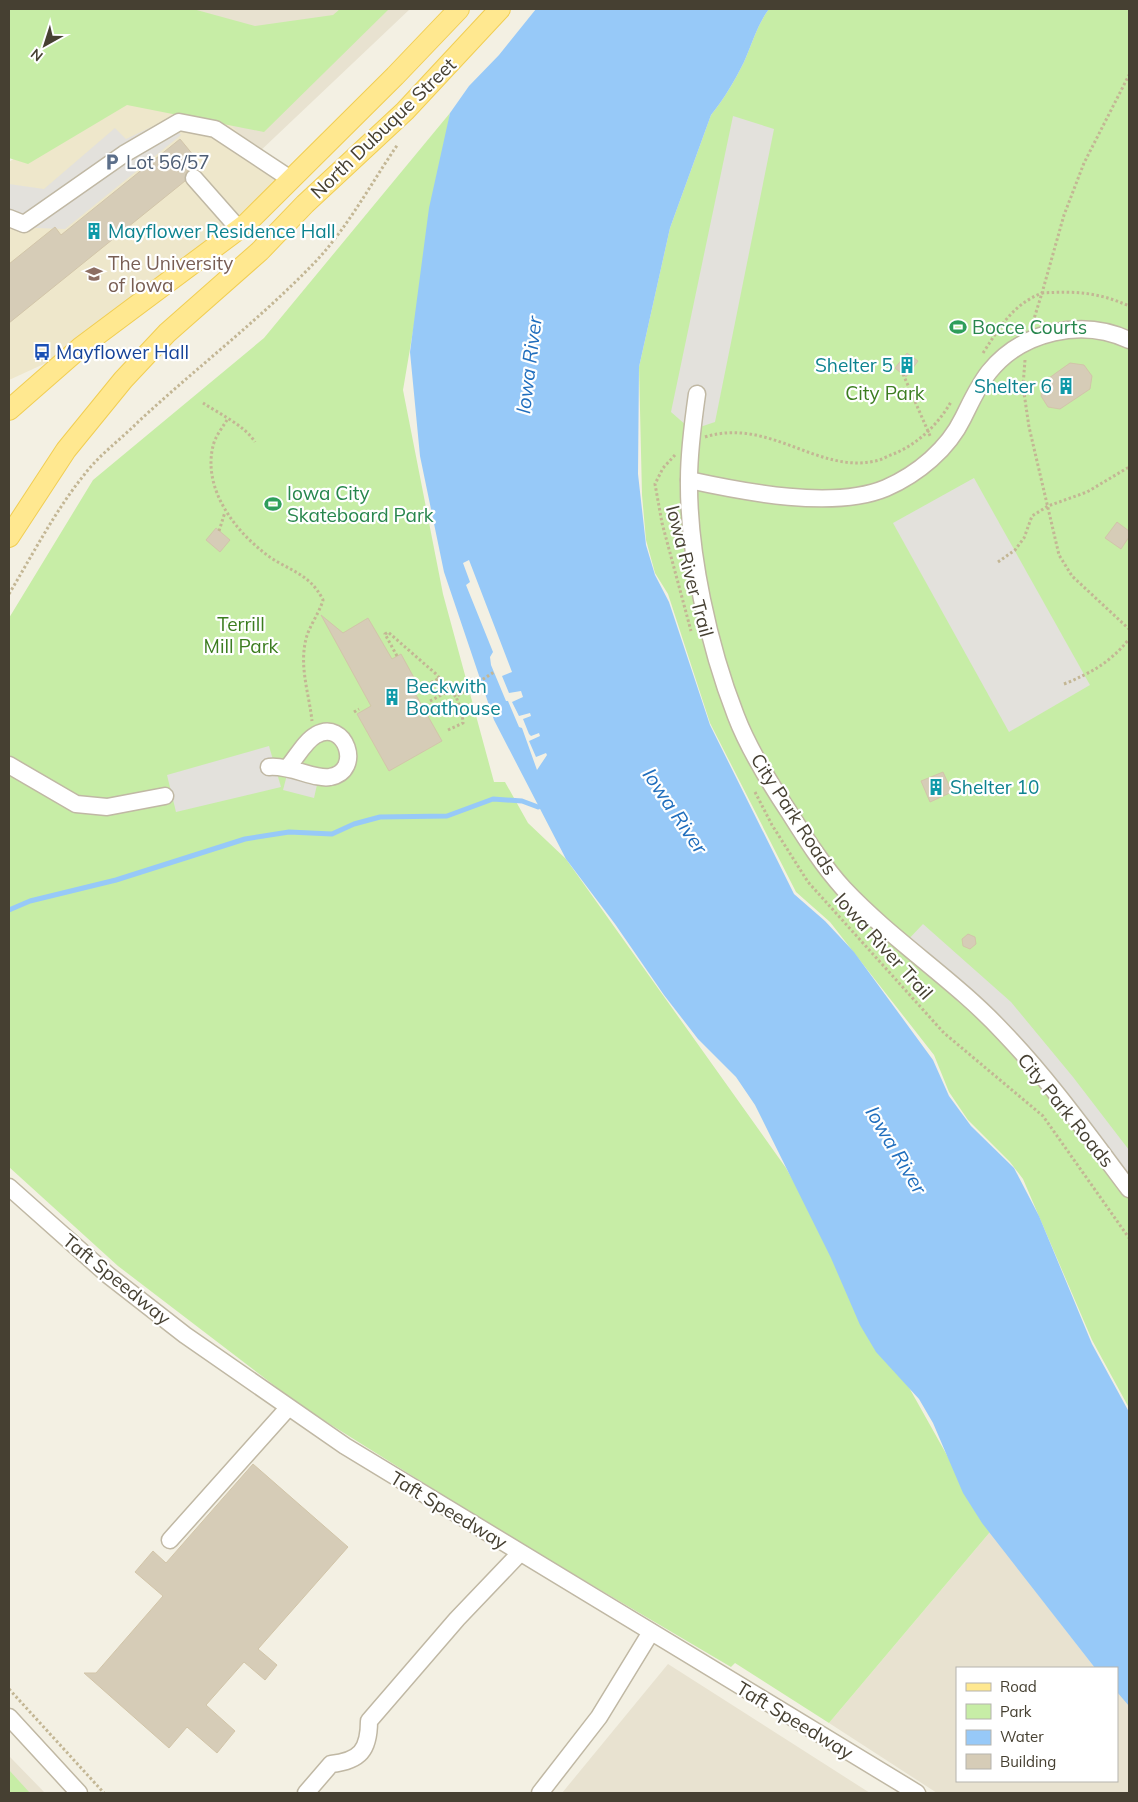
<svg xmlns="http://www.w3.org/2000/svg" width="1138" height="1802" font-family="Mulish,sans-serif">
  <rect width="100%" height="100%" fill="#f3f0e3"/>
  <g fill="#e8e2d0">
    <path d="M75,9H410L257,154L215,108Z"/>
    <path d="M990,1532L1095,1668H957V1781H1117V1690L1129,1702V1793H937L829,1723Z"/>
    <path d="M668,1664L870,1793H562Z"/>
    <path d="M9,1756L45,1793H9Z"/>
  </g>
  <path fill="#eee7cb" d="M122,86L215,108L287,185L81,347L9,380V162Z"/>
  <g fill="#c7eda6">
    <path d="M9,9H193L255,26L333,15L340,9H389L264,132L127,105L28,164L9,158Z"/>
    <path d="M769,9H1129V1408L1092,1340L1023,1179L1010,1162L968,1120L949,1092L934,1055L830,922L796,892L710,723L668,594L655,573L646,540L642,495L639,367L670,228L711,115C724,99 735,80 744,62C752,44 757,25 769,9Z"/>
    <path d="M450,113L403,390L443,594L494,782H505L528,823L566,859L786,1168L990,1532L829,1723L735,1663L731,1667L497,1529L301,1406L118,1266L9,1167V618L93,480L264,338Z"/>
    <path d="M9,1770L30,1793H9Z"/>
  </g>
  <g fill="#e3e1dc">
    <path d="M733,116L774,129L715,422L700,427L687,426L671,412Z"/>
    <path d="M166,120L181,135L65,229L9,227V184L44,189L115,128L126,139Z"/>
    <path d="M974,478L1090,685L1009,732L893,523Z"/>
    <path d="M269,746L281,787L176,812L167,775Z"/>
    <path d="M289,767L319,776L314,798L283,790Z"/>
    <path d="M923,924L1011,1002L1073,1077L1129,1150V1189L1004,1033L904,944Z"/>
  </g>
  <path fill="#97c9f8" d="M536,9H769C757,25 752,44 744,62C735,80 724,99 711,115L670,228L639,367L638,474L646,545L655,575L669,602L710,725L794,894L825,921L854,952L933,1060L949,1096L971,1126L1014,1168L1039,1216L1092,1344L1129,1412V1706L1117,1692V1668H1095L982,1523L963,1493L933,1423L919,1399L876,1352L860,1325L831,1258L755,1105L736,1077L698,1039L664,995L615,924L566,859L494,720L444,572L420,456L410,352L429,208L450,113L469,86L499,55Z"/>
  <path fill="#f3f0e3" d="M469,560L512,672L502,676L509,693L521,691L523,697L512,702L519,716L530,713L531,716L523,719L529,734L531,736L539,733L540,736L529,741L536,757L546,753L547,755L537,770L522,728L519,727L508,701H506L491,665L490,657L493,652L466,585L470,582L463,563Z"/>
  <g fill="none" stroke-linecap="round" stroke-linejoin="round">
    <path stroke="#97c9f8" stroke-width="5" d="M9,910L30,901L116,880L245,839L289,832L332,834L354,824L380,817L447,816L493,799L522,801L538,807"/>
  </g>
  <g fill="#d6ccb7" stroke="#d2c5a9">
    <path d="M180,139L194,156L189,160L195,168L187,171L185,181L9,323V264L55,227L61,235Z"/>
    <path d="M907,353L918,361L906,377L895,368Z"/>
    <path d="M1070,363L1084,365L1092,376L1090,389L1060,409L1048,407L1041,396L1042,383Z"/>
    <path d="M1117,522L1129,531V537L1121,549L1105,538Z"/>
    <path d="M216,528L230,540L220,552L206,540Z"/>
    <path d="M321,615L343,633L368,618L392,659L401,654L418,685L412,688L442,741L389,771L357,714L371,706Z"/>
    <path d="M943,772L952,792L930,802L921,781Z"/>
    <path d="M968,934L975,937L976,944L970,949L963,946L962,939Z"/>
    <path d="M253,1464L348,1547L258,1649L277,1665L265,1680L244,1662L206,1705L235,1731L217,1753L187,1727L169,1748L84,1673H96L163,1596L135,1572L153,1551L166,1563Z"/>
  </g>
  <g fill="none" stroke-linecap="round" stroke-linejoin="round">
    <g stroke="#c0b8a4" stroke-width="19">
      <g id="minor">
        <path d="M194,178L239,229"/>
        <path d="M9,218L24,224L124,154L179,122L215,129L292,180"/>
        <path d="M697,394C693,422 689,451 689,479C688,553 709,647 736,716C749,750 769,782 789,812C806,839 823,866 844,889C894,942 955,980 1004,1033C1050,1081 1089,1136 1129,1189"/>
        <path d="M689,480C744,492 834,510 886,488C918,474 948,449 963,418C971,402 978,386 989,372C1022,331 1082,318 1129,340"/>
        <path d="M9,765L76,804L107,807L165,796"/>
        <path d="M269,767C290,765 316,780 330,777C364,771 345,718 316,735C305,741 296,758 288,767"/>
        <path d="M9,1187L108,1275L185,1335L345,1446L917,1793"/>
        <path d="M170,1540L288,1408"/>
        <path d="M9,1717L79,1793"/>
        <path d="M306,1793L331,1764C360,1761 369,1750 369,1721L457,1619L520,1553"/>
        <path d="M540,1793L599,1717L651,1632"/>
      </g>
    </g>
    <g stroke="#f1ce53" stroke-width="22">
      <g id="major">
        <path d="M9,410L81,347L247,223L395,76L459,9"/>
        <path d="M9,537L66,450L123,380L167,333L260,251L305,204L405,111L500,9"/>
      </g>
    </g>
    <g stroke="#c3b694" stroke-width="3" stroke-dasharray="2.5 2.5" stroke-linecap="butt">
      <path d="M1033,322L1042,293C1075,291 1098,292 1129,306"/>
      <path d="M983,353C1000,327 1012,305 1042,293L1064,215L1084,163L1129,75"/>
      <path d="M1025,360L1023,386L1029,427L1059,555L1072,576L1129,629"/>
      <path d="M903,374L931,438"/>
      <path d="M203,403C220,414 245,426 255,442"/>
      <path d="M227,420C222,428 215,437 213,446C203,487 232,527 262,551C284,570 309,571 323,600C319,614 309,626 306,639C299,667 309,693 312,721"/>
      <path d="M705,437C769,417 818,474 875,461C882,460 889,455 896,453C920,442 938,424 951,402"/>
      <path d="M675,455L663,468L655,484L662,523L691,631"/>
      <path d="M219,531L225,512"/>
      <path d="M998,562L1015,550L1024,538L1032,516L1048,506L1087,492L1129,467"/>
      <path d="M9,594C33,554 55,511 84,475C99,455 120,440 138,422C197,367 262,318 318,259C349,225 372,182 398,144"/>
      <path d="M397,656L385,634L388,632L436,674L456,697L494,672"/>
      <path d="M1064,684C1091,673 1111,662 1129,639"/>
      <path d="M422,687L440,678"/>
      <path d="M430,701L451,690"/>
      <path d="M354,712L359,709"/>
      <path d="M438,715L459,705"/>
      <path d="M448,730L463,723L462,711L456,697"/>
      <path d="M755,792L772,825L808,882L944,1033L1043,1116L1129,1238"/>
      <path d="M9,1689L104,1793"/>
    </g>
    <use href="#minor" stroke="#fff" stroke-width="16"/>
    <use href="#major" stroke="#ffe890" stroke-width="20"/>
  </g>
  <defs>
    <g id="parking-bare" transform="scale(1.35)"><path d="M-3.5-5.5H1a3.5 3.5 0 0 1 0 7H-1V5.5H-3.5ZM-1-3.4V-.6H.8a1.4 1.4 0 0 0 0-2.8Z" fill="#5c6f8a" stroke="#fff" stroke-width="2.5" paint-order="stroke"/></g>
    <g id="building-bare" transform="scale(1.35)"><path d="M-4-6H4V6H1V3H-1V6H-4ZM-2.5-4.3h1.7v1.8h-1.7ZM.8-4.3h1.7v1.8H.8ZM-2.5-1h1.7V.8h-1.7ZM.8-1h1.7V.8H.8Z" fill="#0f9aa8" stroke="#fff" stroke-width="2.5" paint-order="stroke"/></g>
    <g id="university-bare" transform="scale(1.35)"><path d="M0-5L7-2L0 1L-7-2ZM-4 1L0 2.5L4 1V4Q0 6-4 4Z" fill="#8d6e63" stroke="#fff" stroke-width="2.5" paint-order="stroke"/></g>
    <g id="stadium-bare" transform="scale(1.35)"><path d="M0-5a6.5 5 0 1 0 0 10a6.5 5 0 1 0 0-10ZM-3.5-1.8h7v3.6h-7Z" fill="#2e9e5b" stroke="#fff" stroke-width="2.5" paint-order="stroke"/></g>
    <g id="bus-bare" transform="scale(1.35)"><path d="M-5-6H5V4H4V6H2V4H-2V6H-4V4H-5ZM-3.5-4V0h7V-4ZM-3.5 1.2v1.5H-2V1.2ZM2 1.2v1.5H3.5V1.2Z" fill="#1a4fb4" stroke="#fff" stroke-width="2.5" paint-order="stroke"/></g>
  </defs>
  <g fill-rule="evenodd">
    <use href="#parking-bare" x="112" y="162"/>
    <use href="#building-bare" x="94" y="231"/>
    <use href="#university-bare" x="94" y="274"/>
    <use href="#stadium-bare" x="958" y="327"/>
    <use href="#bus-bare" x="42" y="352"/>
    <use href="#building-bare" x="907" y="365"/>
    <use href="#building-bare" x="1066" y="386"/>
    <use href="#stadium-bare" x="273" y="504"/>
    <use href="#building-bare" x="392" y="697"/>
    <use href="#building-bare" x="936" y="787"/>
  </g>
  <g text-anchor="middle" stroke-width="4.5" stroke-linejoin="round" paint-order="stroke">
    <g font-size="19" fill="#464032" stroke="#fff">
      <text transform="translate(383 128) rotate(-44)" y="7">North Dubuque Street</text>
      <text transform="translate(690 571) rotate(75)" y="7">Iowa River Trail</text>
      <text transform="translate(794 814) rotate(57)" y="7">City Park Roads</text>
      <text transform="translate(884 946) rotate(48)" y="7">Iowa River Trail</text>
      <text transform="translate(1066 1110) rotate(51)" y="7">City Park Roads</text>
      <text transform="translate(117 1279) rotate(39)" y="7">Taft Speedway</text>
      <text transform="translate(449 1510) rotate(31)" y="7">Taft Speedway</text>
      <text transform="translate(795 1720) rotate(31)" y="7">Taft Speedway</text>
    </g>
    <g font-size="19" fill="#4e5e75" stroke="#fff" text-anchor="start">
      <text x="126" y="169">Lot 56/57</text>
    </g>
    <g font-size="19" fill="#0d838f" stroke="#fff" text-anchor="start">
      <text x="108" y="238">Mayflower Residence Hall</text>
      <text x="893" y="372" text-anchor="end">Shelter 5</text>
      <text x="1052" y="393" text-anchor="end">Shelter 6</text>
      <text x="406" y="693">Beckwith<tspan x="406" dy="22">Boathouse</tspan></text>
      <text x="950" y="794">Shelter 10</text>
    </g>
    <g font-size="19" fill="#785e54" stroke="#fff" text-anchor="start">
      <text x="108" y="270">The University<tspan x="108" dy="22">of Iowa</tspan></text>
    </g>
    <g font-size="19" fill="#27864d" stroke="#fff" text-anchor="start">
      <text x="972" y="334">Bocce Courts</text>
      <text x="287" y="500">Iowa City<tspan x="287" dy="22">Skateboard Park</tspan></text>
    </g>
    <g font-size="19" fill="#164399" stroke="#fff" text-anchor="start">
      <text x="56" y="359">Mayflower Hall</text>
    </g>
    <g font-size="19" fill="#3c7d20" stroke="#fff">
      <text x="885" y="400">City Park</text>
      <text x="241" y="631">Terrill<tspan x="241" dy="22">Mill Park</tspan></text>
    </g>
    <g font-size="20" font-style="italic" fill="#206ebd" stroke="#fff">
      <text transform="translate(529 365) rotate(-83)" y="7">Iowa River</text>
      <text transform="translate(675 811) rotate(56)" y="7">Iowa River</text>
      <text transform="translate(896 1150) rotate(59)" y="7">Iowa River</text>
    </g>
  </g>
  <rect width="1138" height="1802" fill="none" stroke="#464032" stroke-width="20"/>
  <rect x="956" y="1667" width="162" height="115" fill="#ffffff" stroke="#b5b3ad"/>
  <rect x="966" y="1683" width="25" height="8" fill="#ffe890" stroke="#b5b3ad"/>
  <text x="1000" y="1692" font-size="15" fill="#464032">Road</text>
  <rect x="966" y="1704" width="25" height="15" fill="#c7eda6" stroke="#b5b3ad"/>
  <text x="1000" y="1717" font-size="15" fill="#464032">Park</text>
  <rect x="966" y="1730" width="25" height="15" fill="#97c9f8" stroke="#b5b3ad"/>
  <text x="1000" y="1742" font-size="15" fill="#464032">Water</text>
  <rect x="966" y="1754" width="25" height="15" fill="#d6ccb7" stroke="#b5b3ad"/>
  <text x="1000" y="1767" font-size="15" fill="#464032">Building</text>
  <g transform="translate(45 45) rotate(219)" stroke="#ffffff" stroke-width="4" paint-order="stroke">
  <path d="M0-4L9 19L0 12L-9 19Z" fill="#464032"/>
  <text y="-8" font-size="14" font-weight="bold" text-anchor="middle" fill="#464032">N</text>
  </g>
</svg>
